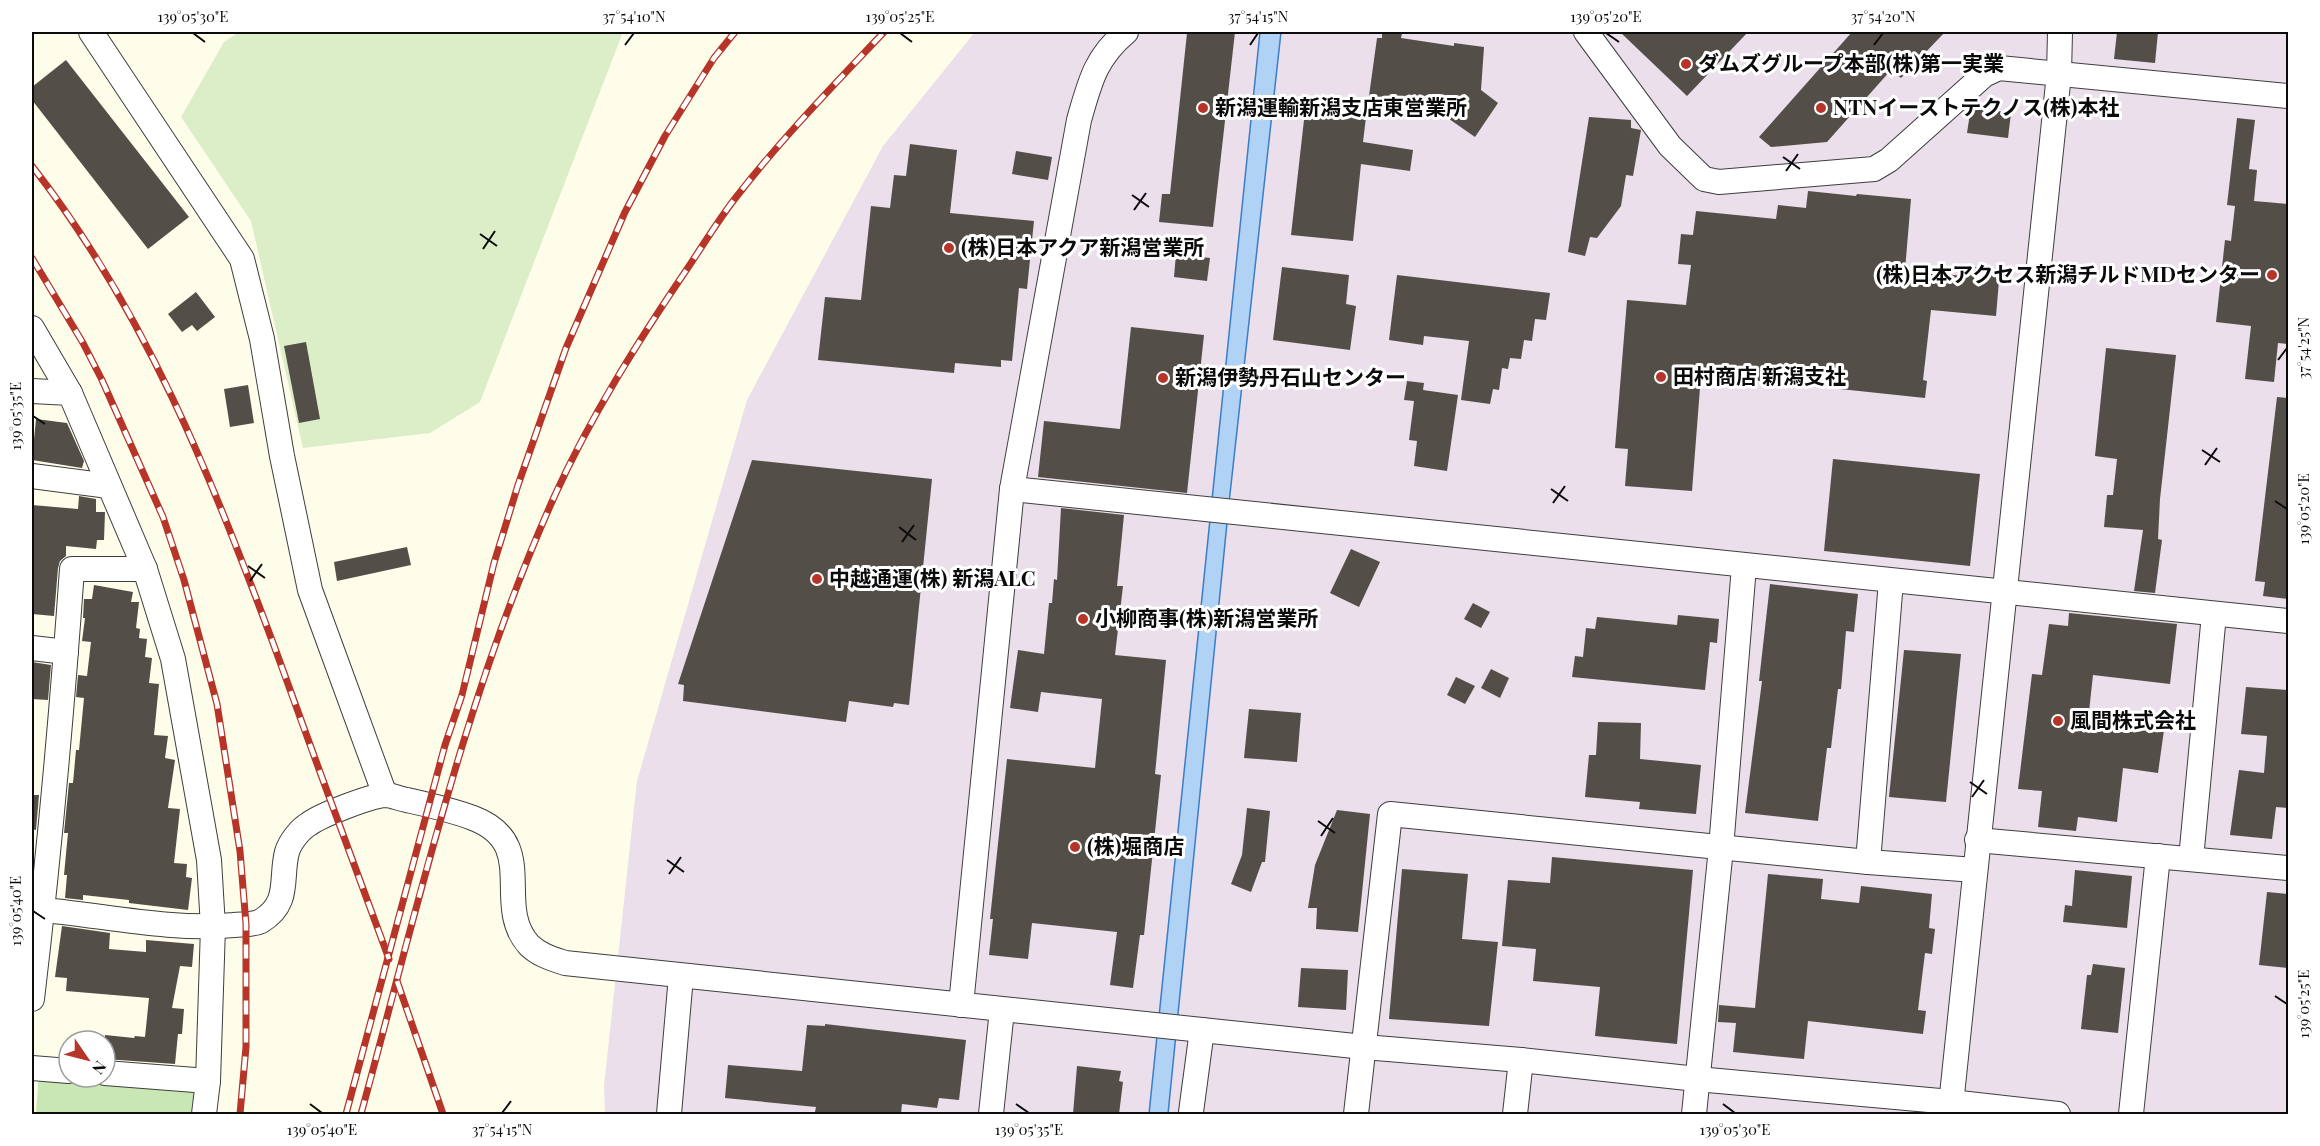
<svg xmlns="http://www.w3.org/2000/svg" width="2320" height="1146" font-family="'Playfair Display','Noto Sans JP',serif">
  <rect width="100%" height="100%" fill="#fefdea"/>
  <path fill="#eadfea" d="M975,32H2288V1114H605L604,1086L637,781L747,400L883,146Z"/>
  <path fill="#c9e7b5" d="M39,1072L69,1077H101L196,1085L192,1114H36Z"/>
  <path fill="#dceec7" d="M239,32H623L480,402L430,433L303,448L251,221L181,117L224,42Z"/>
  <path fill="#b0d2f4" stroke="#3a7dc9" stroke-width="1.5" d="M1260,32H1281L1229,503L1168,1114H1149Z"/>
  <g fill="#534e48">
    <path d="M1197,32H1235L1213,227L1159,222L1162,194H1170L1187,33L1196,34Z"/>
    <path d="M1382,32L1402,33L1401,38L1454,46V43L1484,47L1481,90L1498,103L1475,137L1429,105L1369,96L1377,38H1382Z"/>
    <path d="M1620,32H1748L1687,96Z"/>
    <path d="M1852,32H1945L1901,78L1891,70L1827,142L1771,147L1759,137Z"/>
    <path d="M2117,32H2158L2155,63L2114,59Z"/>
    <path d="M66,60L189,217L148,249L32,100V87Z"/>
    <path d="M1971,107L2011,113L2008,138L1967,133Z"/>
    <path d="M1305,111L1366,117L1363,142L1413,150L1410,171L1361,164L1353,241L1291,235Z"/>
    <path d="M1589,117L1631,120V128L1641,130L1633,176L1626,175L1621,206L1597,238L1590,237L1585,256L1568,252Z"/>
    <path d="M2237,118L2255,120L2249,169L2257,170L2254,201L2289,204V344L2278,343L2274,382L2245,379L2251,326L2216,322L2225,240L2231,241L2235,206L2227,205Z"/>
    <path d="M910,144L957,150L950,213L1034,221L1027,289L1019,288L1012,361L1001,360V367L955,363L954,373L818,360L825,297L861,300L871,206L890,208L894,175L906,176Z"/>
    <path d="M1016,151L1052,157L1048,180L1012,174Z"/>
    <path d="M1808,191L1856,196L1857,194L1911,199L1905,270L1963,276L1964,266L2000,269L1996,316L1931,310L1923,380L1927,381L1925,398L1840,389L1841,380L1763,373L1762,381L1701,375L1692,491L1625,486L1628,449L1615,448L1627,300L1686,305L1691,265L1678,264L1681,234L1693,235L1696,211L1776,219L1778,205L1806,208Z"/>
    <path d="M1176,254L1210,258L1207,281L1174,277Z"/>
    <path d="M1282,267L1349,275L1346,304L1356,306L1350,350L1273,340Z"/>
    <path d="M1397,275L1550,293L1546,320L1535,319L1532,341L1524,340L1521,359L1510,358L1508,369L1502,368L1499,390L1493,389L1490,404L1461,400L1469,341L1424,336L1423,345L1389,340Z"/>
    <path d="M196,292L215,317L197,331L192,325L182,332L168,314Z"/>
    <path d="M1131,327L1204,335L1187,493L1038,477L1044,421L1120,429Z"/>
    <path d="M306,342L320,419L299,423L284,346Z"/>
    <path d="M2106,348L2176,355L2160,499L2158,539L2162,540L2155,593L2134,591L2143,530L2104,527L2107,495H2113L2117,459L2095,456Z"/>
    <path d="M1407,381L1424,383L1423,390L1458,395L1447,471L1414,466L1417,441L1409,440L1414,401L1404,400Z"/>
    <path d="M248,385L254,423L230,427L224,389Z"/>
    <path d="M2277,397L2289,398V599L2263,596L2265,582L2255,581Z"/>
    <path d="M36,419L67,423L84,461L82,468L32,460Z"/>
    <path d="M1833,459L1980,474L1970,566L1824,551Z"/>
    <path d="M752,460L932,479L909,705L894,703L893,707L849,701L846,722L683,701L684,685L678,684Z"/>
    <path d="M79,496L96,499V512H105L104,540H97L96,549L66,546V556L60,561L58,568L54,616L32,614V505L78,509Z"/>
    <path d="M1061,508L1124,515L1117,586H1123L1115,655L1166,660L1155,774L1161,775L1144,935H1140L1133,988L1110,985L1117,932L1032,923L1028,959L989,955L993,919H990L1007,759L1095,768L1102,699L1041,692L1038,712L1010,708L1018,650L1044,654L1049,603H1052L1054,579L1057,580Z"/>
    <path d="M407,547L411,565L337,581L334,562Z"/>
    <path d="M1351,549L1380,562L1359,607L1330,593Z"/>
    <path d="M1770,584L1858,594L1854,632L1846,631L1841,689H1838L1831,748H1827L1818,821L1745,813L1762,681H1759Z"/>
    <path d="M94,585L133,592L131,602H139L136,628L140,629L139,638L147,639L145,657L152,658L149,683L159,684L154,735L168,736L165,758L175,760L168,808L180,809L174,863L187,864L186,877L192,878L188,910L129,903V900L83,895V900L65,898L67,875H64L68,833H64L69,783H73L76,750H79L84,698L76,697L78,675L87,676L91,642L82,641L85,618H83L84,599H92Z"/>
    <path d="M1473,603L1490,612L1481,628L1464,619Z"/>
    <path d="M2069,613L2177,624L2170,684L2093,675L2088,721L2164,730L2158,773L2123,768L2117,822L2078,817L2076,831L2038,827L2042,791L2018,789L2032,674L2042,675L2049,624L2068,626Z"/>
    <path d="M1678,615L1719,619L1717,643L1710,642L1705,690L1572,677L1575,656L1583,657L1586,628L1595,629L1597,617L1677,625Z"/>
    <path d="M1904,650L1961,654L1946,802L1889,797Z"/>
    <path d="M32,662L51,665L48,700L32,699Z"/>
    <path d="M1491,669L1509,678L1500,698L1481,688Z"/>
    <path d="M1456,677L1475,686L1465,704L1447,695Z"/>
    <path d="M2246,687L2289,690V808L2276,807L2272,839L2230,835L2239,770L2264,773L2267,736L2241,734Z"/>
    <path d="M1249,709L1301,713L1297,762L1244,758Z"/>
    <path d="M1598,722L1641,723L1640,759L1701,765L1696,814L1639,809L1640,802L1585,797L1589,755H1596Z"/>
    <path d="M32,795H39L36,830L32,829Z"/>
    <path d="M1247,808L1270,811L1265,862H1262L1251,892L1231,884L1242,855Z"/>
    <path d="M1337,810L1370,814L1358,932L1316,929L1317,908H1308L1315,865Z"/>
    <path d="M1552,857L1693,870L1677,1044L1595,1036L1600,987L1533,981L1536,949L1502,946L1508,880L1550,883Z"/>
    <path d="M1402,869L1468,874L1462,939L1498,942L1489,1026L1389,1019Z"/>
    <path d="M2075,870L2132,876L2127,928L2063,922L2065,905L2072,906Z"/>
    <path d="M1768,874L1823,879L1821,899L1859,903L1861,886L1932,894L1929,928L1935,929L1932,954L1925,953L1918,1010L1926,1011L1923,1034L1808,1021L1804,1059L1733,1052L1736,1023L1718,1022L1719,1005L1755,1008Z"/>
    <path d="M2267,892L2289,894V968L2259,965Z"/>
    <path d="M62,926L110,933L109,949L146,952V940L194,944L192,967L180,966L172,1008L184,1009L182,1034H178L175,1064L105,1059V1035L134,1038L135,1036L145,1037L149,998L66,991L67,978L55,977Z"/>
    <path d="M2093,964L2125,968L2118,1033L2081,1029L2087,975H2091Z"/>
    <path d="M1301,968L1348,970L1346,1010L1298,1007Z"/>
    <path d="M825,1024L966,1040L959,1100L939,1098L937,1108L902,1104L901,1114H839L815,1112L816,1107L725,1098L728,1065L802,1071L807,1025L825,1026Z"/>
    <path d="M1077,1066L1121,1071L1119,1081L1123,1082L1119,1114H1073Z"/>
  </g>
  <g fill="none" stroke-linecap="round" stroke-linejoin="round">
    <g stroke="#3e3e3e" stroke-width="26">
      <g id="minor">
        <path d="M91,32L242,259L262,339L282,456L310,590L385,795"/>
        <path d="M1586,32L1670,146L1704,179L1719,182L1874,169L1889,160L1984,75L1999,68L2288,96"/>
        <path d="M32,328L70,393"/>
        <path d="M32,391L70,393L145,569L173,659L209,860L213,927L208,1081L204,1114"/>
        <path d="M32,476L109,486"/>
        <path d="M1012,489L2288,621"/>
        <path d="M32,648L66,652"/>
        <path d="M1977,840L2288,868"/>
        <path d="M2191,859L2214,614"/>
        <path d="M1868,862L1891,581"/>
        <path d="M32,909C99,914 167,931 234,925C242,924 254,925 261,921C291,903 280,878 287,852C290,842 300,829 309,824C321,815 370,796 385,795C392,795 400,799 407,800C429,805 452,810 473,818C541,844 492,904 529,945C539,955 553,959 565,963L1364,1047L1521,1060L1697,1079L1951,1102L2058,1114"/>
        <path d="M32,999C49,856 62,712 72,569H145"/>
        <path d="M961,1005L1012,489L1079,120C1090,82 1095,58 1126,32"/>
        <path d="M32,1068L69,1071"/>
        <path d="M105,1073L208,1081"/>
        <path d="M1191,1112L1202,1030"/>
        <path d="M669,1114L681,976"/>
        <path d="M991,1114L1002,1010"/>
        <path d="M1356,1114L1390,814L1868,862L1975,870"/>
        <path d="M1515,1114L1521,1060"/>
        <path d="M1694,1114L1721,848L1744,566"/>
        <path d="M1950,1114L2059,74L2060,32"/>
        <path d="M2131,1114L2158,856"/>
      </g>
    </g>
    <use href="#minor" stroke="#fff" stroke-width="24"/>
    <g stroke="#b63428" stroke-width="7">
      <g id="rail">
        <path d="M32,166C146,312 212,479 276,651C313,754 351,856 389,959"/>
        <path d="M32,258L83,343L102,380L163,517L184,580L217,704L240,851L246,924V1047L240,1114"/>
        <path d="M397,981L443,1114"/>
        <path d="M346,1114L445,745L462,695L494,563L518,485L566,348L625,212L665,136L714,58L735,32"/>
        <path d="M361,1114C418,906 466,692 555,495C591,416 637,343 685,272C702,247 718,220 737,196C782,138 834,85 884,32"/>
      </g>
    </g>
    <use href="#rail" stroke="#fff" stroke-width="4.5" stroke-dasharray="14" stroke-linecap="butt"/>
  </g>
  <path fill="none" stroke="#0b0b0b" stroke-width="2" d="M193,33L205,42M900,33L912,42M1606,33L1619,42M625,45L634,33M1250,45L1258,33M1874,45L1883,33M1783,157L1800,169M1786,171L1798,154M1132,195L1149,207M1134,210L1146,193M480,234L497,246M483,249L495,231M2278,360L2287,348M33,416L45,424M2202,450L2220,462M2205,465L2217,448M1551,489L1568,501M2275,501L2287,509M1553,503L1565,486M899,527L916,540M902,542L914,525M248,566L265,578M250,581L262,564M1970,782L1987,794M1972,797L1984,780M1318,821L1335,833M1321,836L1333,818M667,860L684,872M669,874L681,857M33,911L45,919M2275,996L2287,1004M310,1104L322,1113M1016,1104L1029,1113M1723,1104L1735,1113M502,1113L511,1101"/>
  <g fill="#b63428" stroke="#fff" stroke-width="2">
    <circle cx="1686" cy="64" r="6"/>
    <circle cx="1203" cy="108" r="6"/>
    <circle cx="1821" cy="108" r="6"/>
    <circle cx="949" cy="248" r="6"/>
    <circle cx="2272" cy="275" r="6"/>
    <circle cx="1661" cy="377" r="6"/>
    <circle cx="1163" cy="378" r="6"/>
    <circle cx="817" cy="579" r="6"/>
    <circle cx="1083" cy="619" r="6"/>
    <circle cx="2058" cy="721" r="6"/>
    <circle cx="1075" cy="847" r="6"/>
  </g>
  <g text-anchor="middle" stroke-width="6" stroke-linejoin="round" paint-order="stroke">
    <g font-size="21" font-weight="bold" fill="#0b0b0b" stroke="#fff" text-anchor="start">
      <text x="1698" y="71">ダムズグループ本部(株)第一実業</text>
      <text x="1215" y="115">新潟運輸新潟支店東営業所</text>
      <text x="1833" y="115">NTNイーストテクノス(株)本社</text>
      <text x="961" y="255">(株)日本アクア新潟営業所</text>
      <text x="2260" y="282" text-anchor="end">(株)日本アクセス新潟チルドMDセンター</text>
      <text x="1673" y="384">田村商店 新潟支社</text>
      <text x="1175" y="385">新潟伊勢丹石山センター</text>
      <text x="829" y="586">中越通運(株) 新潟ALC</text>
      <text x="1095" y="626">小柳商事(株)新潟営業所</text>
      <text x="2070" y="728">風間株式会社</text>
      <text x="1087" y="854">(株)堀商店</text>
    </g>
  </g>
  <rect width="2320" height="1146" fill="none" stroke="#ffffff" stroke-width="66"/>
  <g transform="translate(87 1059) rotate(125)"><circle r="28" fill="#ffffff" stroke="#9d9d9d" stroke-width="1.5"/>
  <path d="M0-4.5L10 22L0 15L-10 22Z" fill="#b63428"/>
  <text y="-9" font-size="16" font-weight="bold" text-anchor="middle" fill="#0b0b0b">N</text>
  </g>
  <rect x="33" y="33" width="2254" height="1080" fill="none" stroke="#0b0b0b" stroke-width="2"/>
  <g font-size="15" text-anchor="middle" fill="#0b0b0b">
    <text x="193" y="22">139°05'30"E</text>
    <text x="634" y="22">37°54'10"N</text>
    <text x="900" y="22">139°05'25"E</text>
    <text x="1258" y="22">37°54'15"N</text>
    <text x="1606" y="22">139°05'20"E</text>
    <text x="1883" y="22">37°54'20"N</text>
    <text transform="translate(2304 348) rotate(-90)" y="5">37°54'25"N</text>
    <text transform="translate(16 416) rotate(-90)" y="5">139°05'35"E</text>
    <text transform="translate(2304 509) rotate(-90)" y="5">139°05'20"E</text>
    <text transform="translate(16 911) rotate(-90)" y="5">139°05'40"E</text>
    <text transform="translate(2304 1004) rotate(-90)" y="5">139°05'25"E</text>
    <text x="322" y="1135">139°05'40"E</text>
    <text x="502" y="1135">37°54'15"N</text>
    <text x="1029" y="1135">139°05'35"E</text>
    <text x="1735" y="1135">139°05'30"E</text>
  </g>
</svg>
